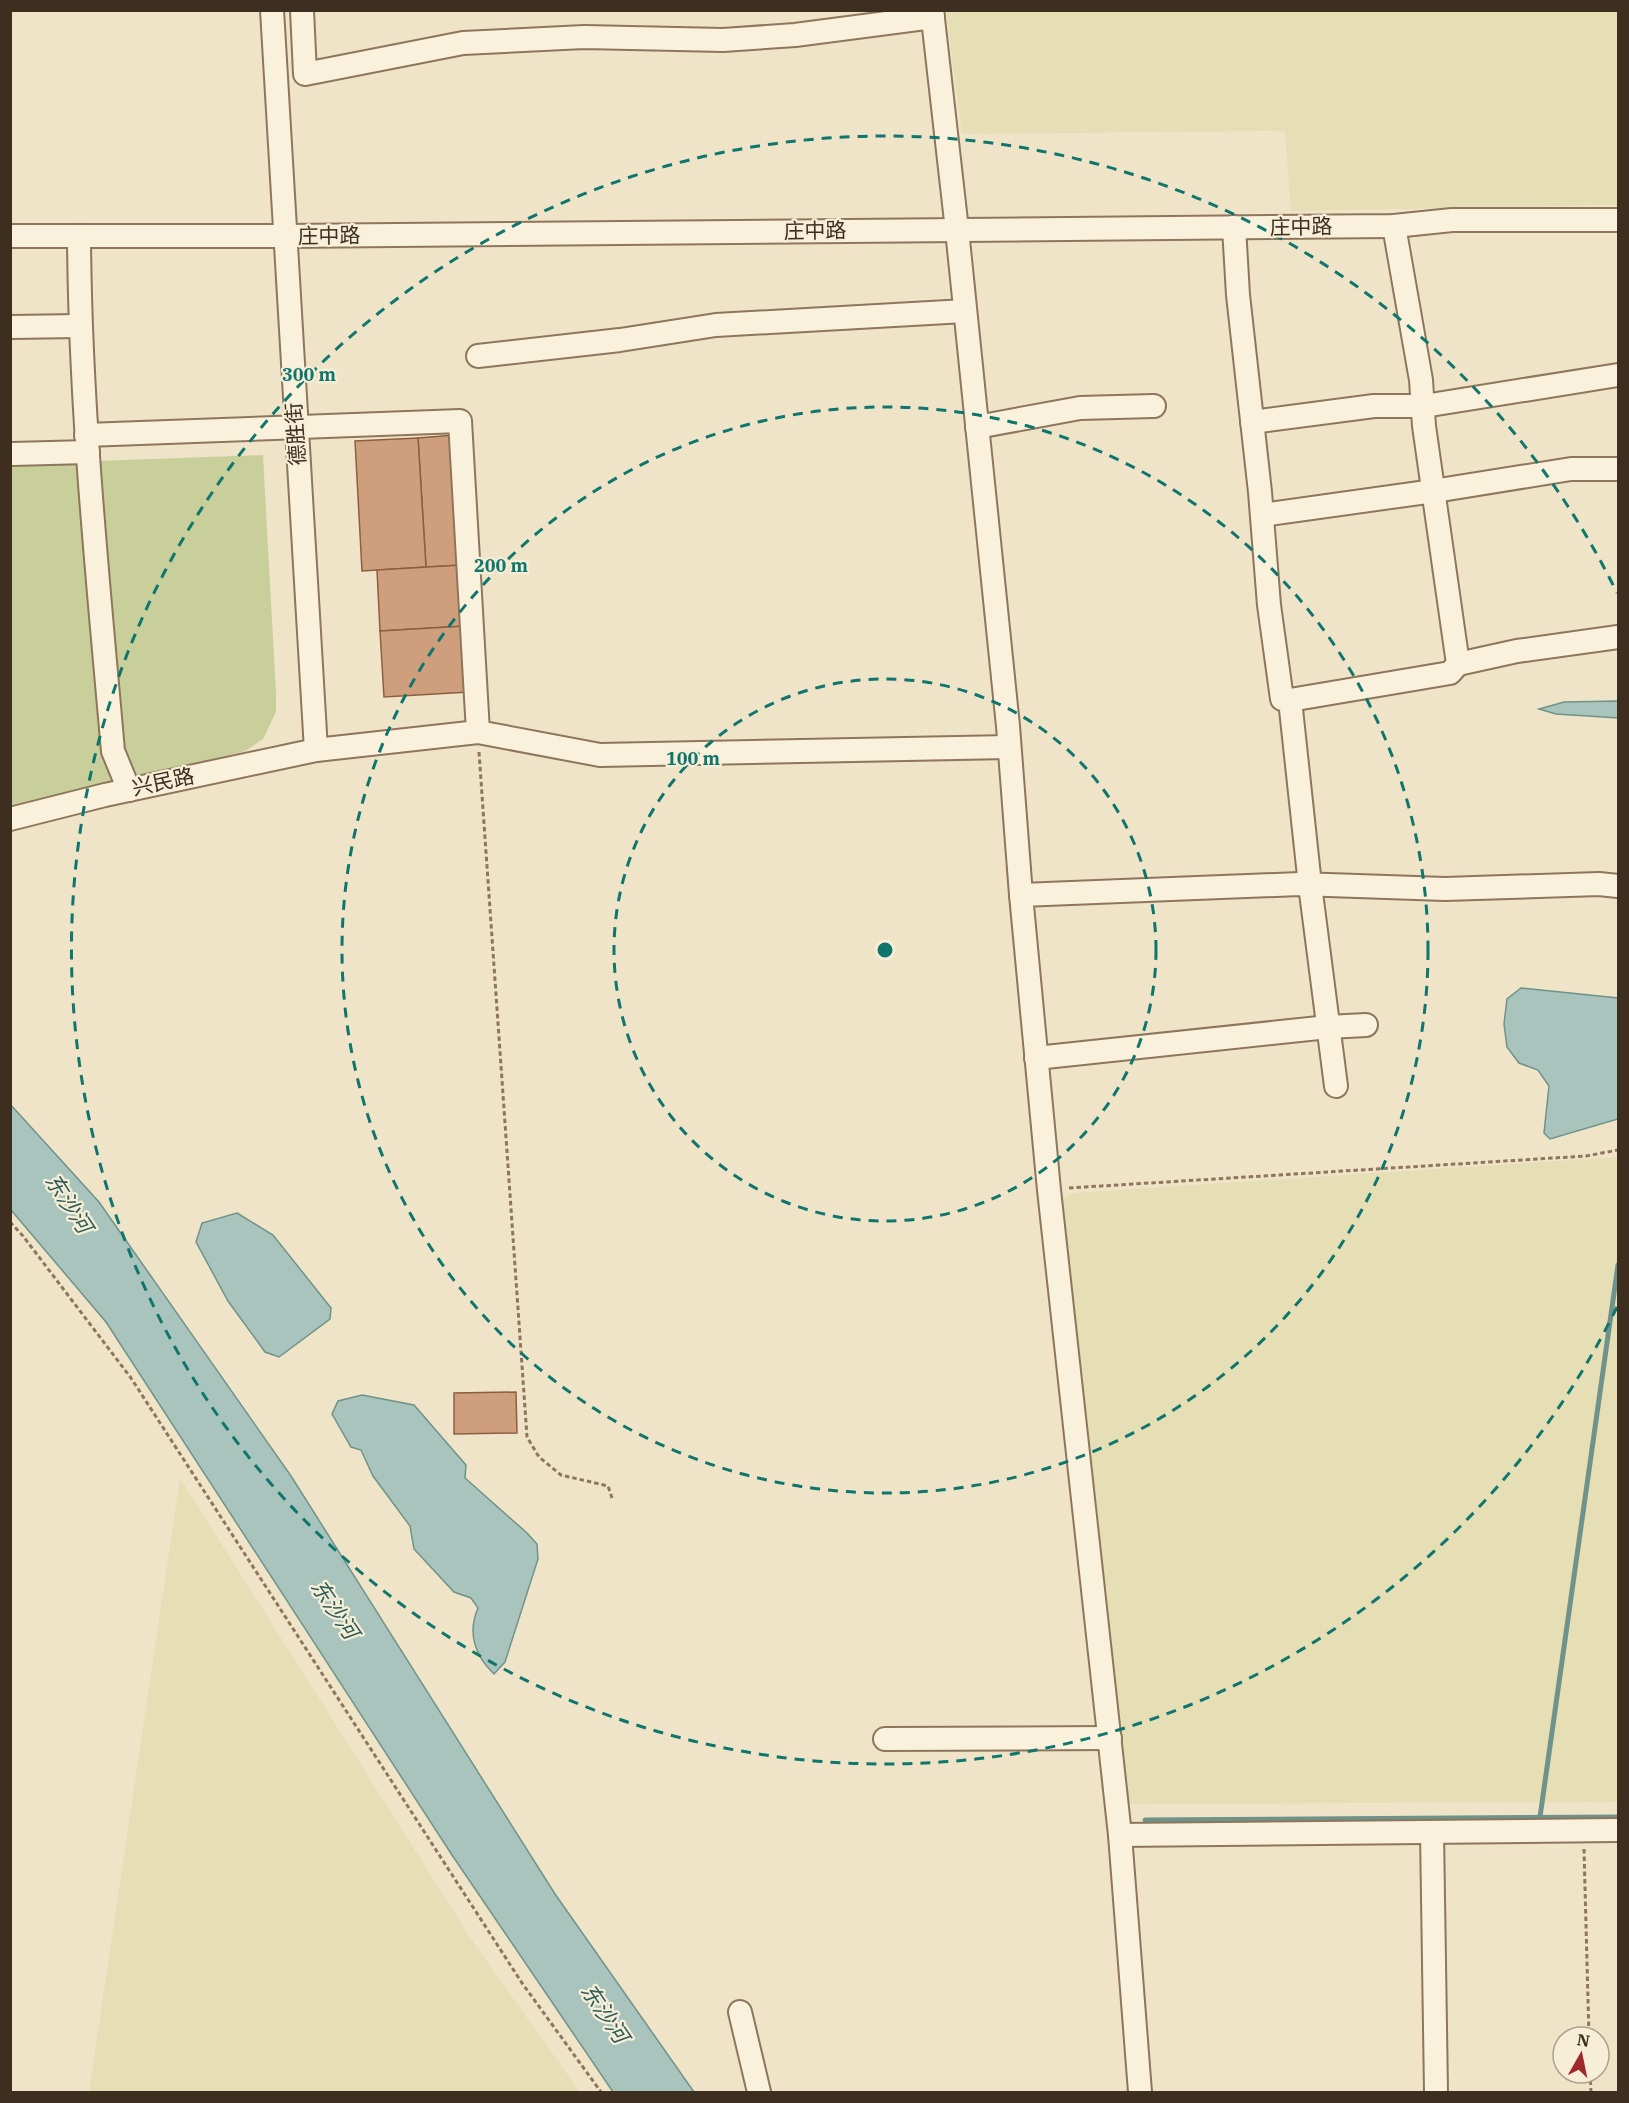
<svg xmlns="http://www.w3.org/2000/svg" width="1629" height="2103" font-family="'IBM Plex Serif','Noto Sans SC',serif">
  <rect width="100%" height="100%" fill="#f0e4c8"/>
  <g fill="#e6deb5">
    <path d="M946,11H1618V205L1291,211L1285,131L962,134Z"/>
    <path d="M1618,1157V1802L1124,1804L1058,1205L1063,1198L1073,1193Z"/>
    <path d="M180,1478L471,1939L580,2092H89Z"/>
  </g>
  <path fill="#c9cf9b" d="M263,455L276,693V712L263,739L245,751L11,812V464Z"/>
  <g fill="#a9c4bc" stroke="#6f938a" stroke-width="1.5">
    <path d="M1618,701V718L1556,714L1539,709L1564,702Z"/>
    <path d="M1521,988L1618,998V1119L1550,1139L1544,1133L1549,1086L1538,1070L1519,1063L1507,1047L1504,1024L1507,999Z"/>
    <path d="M10,1104L99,1202L291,1476L555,1894L694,2092H613L452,1855L106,1322L11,1210Z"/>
    <path d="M237,1213L273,1235L331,1308L330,1319L279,1357L265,1352L228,1301L196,1242L202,1223Z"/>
    <path d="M362,1395L414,1405L466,1465L465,1478L527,1533L537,1544L538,1559L505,1662L494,1674C475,1656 467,1633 478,1608L471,1598L454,1592L414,1549L410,1526L373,1476L361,1450L351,1447L332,1414L338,1401Z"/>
  </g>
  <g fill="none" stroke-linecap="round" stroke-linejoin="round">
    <g stroke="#6f938a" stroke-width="5">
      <path d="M1540,1817L1618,1265"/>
      <path d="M1145,1820L1618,1817"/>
    </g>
  </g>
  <g fill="#cf9f7d" stroke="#8d5f41" stroke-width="1.5">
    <path d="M454,435L462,565L426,567L418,438Z"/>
    <path d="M418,438L426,567L362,571L355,441Z"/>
    <path d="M462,565L465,626L380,631L377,570Z"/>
    <path d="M465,626L469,692L384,697L380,631Z"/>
    <path d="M516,1392L517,1433L454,1434V1393Z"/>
  </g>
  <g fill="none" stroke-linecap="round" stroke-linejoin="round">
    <g stroke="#8d765c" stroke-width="26">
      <g id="minor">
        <path d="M272,10L316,750"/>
        <path d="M302,10L305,74L463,43L584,37L723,40L795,35L933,17"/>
        <path d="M932,10L957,230L1008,726L1021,895L1049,1190L1120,1835L1618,1830"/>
        <path d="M1234,227L1238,295L1260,492L1269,605L1282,699L1290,700L1450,673L1458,664L1424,426L1421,380L1394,226"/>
        <path d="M10,236H284L1394,226L1452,220H1618"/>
        <path d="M79,236C80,408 98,580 113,751L129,790"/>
        <path d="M10,327L80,326"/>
        <path d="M478,356L620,340L716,325L965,311"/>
        <path d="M1252,422L1374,406H1424L1618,375"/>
        <path d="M977,427L1080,408L1154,406"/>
        <path d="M86,435L460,421L478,732"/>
        <path d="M12,454L88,452"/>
        <path d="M1262,515L1434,491L1571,469H1618"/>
        <path d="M1458,664L1517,651L1618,637"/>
        <path d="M1290,700L1310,885L1336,1086"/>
        <path d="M10,819L105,795L316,750L478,732L600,755L1009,747"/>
        <path d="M1021,895L1299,884L1445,889L1599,884L1618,886"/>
        <path d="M1036,1058L1328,1027L1366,1025"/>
        <path d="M885,1739L1110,1738"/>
        <path d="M1432,1832L1436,2092"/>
        <path d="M1120,1835L1140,2092"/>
        <path d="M740,2012L759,2092"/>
      </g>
    </g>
    <g stroke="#8d765c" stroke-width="3" stroke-dasharray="4.5 3" stroke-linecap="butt">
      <path d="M479,752L527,1437L539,1457L561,1475L608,1486L612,1498"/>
      <path d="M1069,1188L1586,1156L1618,1150"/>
      <path d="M10,1222L23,1236L131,1378L522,1983L601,2092"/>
      <path d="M1584,1849L1589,2037"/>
      <path d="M1590,2073L1591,2092"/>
    </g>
    <use href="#minor" stroke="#faf1dc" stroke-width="22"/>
  </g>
  <g fill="none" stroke="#0f766e" stroke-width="3" stroke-dasharray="10 8">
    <circle cx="885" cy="950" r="271"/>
    <circle cx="885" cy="950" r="543"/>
    <path d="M1617 1307A814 814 0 1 1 1617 593"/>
  </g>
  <g text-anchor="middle" stroke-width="4.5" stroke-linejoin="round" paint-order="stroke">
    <g font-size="21" fill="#3d2e20" stroke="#f7eed8">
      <text transform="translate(1301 227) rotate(-1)" y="7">庄中路</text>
      <text transform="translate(815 231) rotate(-1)" y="7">庄中路</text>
      <text transform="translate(329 236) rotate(-1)" y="7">庄中路</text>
      <text transform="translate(296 434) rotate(-94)" y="7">德胜街</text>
      <text transform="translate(163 782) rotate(-12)" y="7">兴民路</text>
    </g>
    <g font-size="22" font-style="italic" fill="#2f5d5a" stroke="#f7eed8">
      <text transform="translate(69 1203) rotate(57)" y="8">东沙河</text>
      <text transform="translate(335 1609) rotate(56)" y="8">东沙河</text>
      <text transform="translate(605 2013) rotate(56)" y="8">东沙河</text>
    </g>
  </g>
  <circle cx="885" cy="950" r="9" fill="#0f766e" stroke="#f7eed8" stroke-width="3"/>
  <g font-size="18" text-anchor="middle" font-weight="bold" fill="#0f766e" stroke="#f7eed8" stroke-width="4.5" stroke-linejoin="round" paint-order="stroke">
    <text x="309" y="381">300 m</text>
    <text x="501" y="572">200 m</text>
    <text x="693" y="765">100 m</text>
  </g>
  <rect width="1629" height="2103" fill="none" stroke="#3d2e20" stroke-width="24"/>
  <g transform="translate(1581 2055) rotate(9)"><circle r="28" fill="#f7eed8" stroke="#ada18e" stroke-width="1.5"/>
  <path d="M0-4.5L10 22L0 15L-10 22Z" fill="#9e2a2b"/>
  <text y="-9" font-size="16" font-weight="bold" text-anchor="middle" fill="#3d2e20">N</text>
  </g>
</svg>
